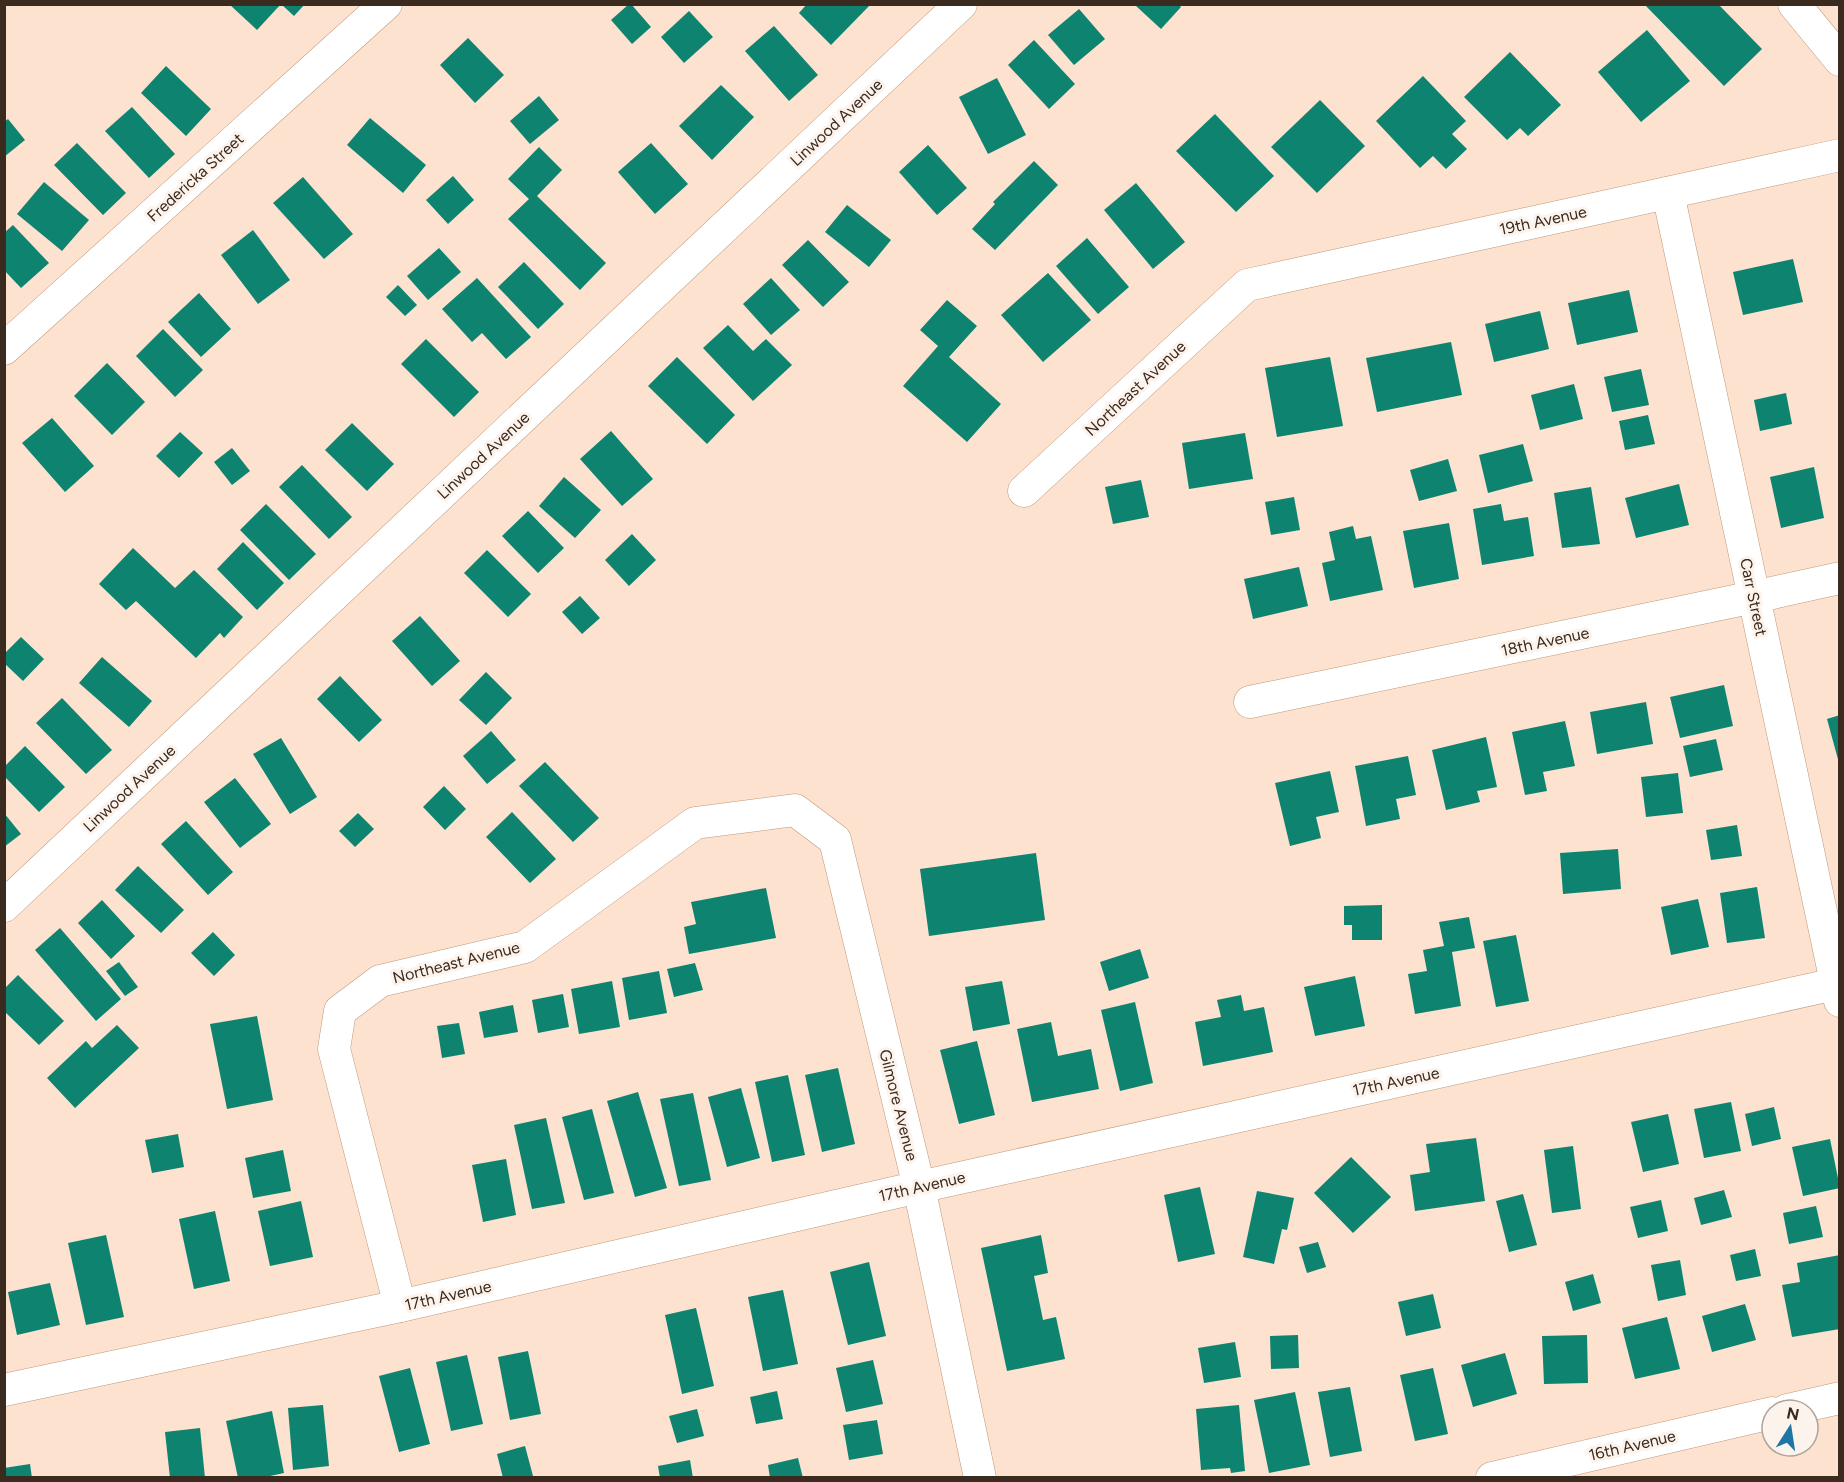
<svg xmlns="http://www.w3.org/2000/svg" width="1844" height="1482" font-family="Figtree,sans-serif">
  <rect width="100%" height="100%" fill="#fce2cf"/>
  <g fill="#0e8370">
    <path d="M229,4H281L257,30Z"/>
    <path d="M281,4H305L294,16Z"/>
    <path d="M629,4H631L651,27L632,44L611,20Z"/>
    <path d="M807,4H871L831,45L799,13Z"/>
    <path d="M1137,4H1178L1181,7L1161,29L1136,6Z"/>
    <path d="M1644,4H1718L1762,49L1724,86Z"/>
    <path d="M1079,9L1105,39L1074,65L1048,35Z"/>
    <path d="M689,11L713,37L684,63L661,37Z"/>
    <path d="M774,26L818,75L789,101L745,51Z"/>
    <path d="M1647,30L1690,81L1641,122L1598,72Z"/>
    <path d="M468,38L504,75L475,103L440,65Z"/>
    <path d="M1034,40L1075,84L1049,109L1008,65Z"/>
    <path d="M1510,52L1561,105L1528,136L1520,128L1507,140L1464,97Z"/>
    <path d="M166,66L211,109L186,136L141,93Z"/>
    <path d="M1423,76L1466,121L1452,134L1467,149L1446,169L1433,156L1420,168L1376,121Z"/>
    <path d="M997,78L1026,135L988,154L959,97Z"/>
    <path d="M721,85L754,117L712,160L679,126Z"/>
    <path d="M539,96L559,120L530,144L510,121Z"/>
    <path d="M1320,100L1365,146L1317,193L1271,147Z"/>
    <path d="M132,107L175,154L149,178L105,131Z"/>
    <path d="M1215,114L1274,176L1236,212L1176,151Z"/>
    <path d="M370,118L426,165L403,193L347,145Z"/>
    <path d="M8,119L25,140L4,157V122Z"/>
    <path d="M77,143L126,193L103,215L54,165Z"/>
    <path d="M651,143L688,184L655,214L618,172Z"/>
    <path d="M928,145L967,188L937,215L899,172Z"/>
    <path d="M539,147L562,170L537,196L606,263L580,290L508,219L529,199L508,179Z"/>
    <path d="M1034,161L1058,185L995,250L972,229L995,204L993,202Z"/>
    <path d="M453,176L474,200L448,224L426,200Z"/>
    <path d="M303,177L353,234L324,259L273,203Z"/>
    <path d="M44,182L89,220L62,251L17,214Z"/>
    <path d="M1136,183L1185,242L1153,269L1104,210Z"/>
    <path d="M847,205L891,240L869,267L825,232Z"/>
    <path d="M13,225L49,263L21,288L4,270V233Z"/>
    <path d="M253,230L290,280L258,304L221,255Z"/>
    <path d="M1087,238L1129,287L1098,314L1056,266Z"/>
    <path d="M808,240L849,282L823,307L782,265Z"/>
    <path d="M439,248L461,272L428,300L407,276Z"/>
    <path d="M1793,259L1803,302L1743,315L1733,272Z"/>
    <path d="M524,262L564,304L538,329L498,287Z"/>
    <path d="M1048,273L1091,320L1043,362L1001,315Z"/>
    <path d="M477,278L531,337L506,359L482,333L472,342L442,309Z"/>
    <path d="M771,278L800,310L771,335L743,304Z"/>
    <path d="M398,285L417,305L405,316L386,297Z"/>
    <path d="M1629,290L1638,332L1577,345L1568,303Z"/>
    <path d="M199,293L231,329L201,357L168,322Z"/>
    <path d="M947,300L977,326L949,357L1001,404L967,442L903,386L938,346L920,330Z"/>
    <path d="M1540,311L1549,349L1494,362L1485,324Z"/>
    <path d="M728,325L753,351L766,339L792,365L753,401L703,348Z"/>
    <path d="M163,329L203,370L175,397L136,356Z"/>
    <path d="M426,339L479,392L454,417L401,364Z"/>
    <path d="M1451,342L1462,395L1377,412L1366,358Z"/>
    <path d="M677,357L735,415L707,444L648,386Z"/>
    <path d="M1330,357L1343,426L1277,437L1265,368Z"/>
    <path d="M107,363L145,402L112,435L74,396Z"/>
    <path d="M1641,369L1649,405L1612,412L1604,377Z"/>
    <path d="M1574,384L1583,419L1540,430L1531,395Z"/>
    <path d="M1786,393L1792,424L1760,431L1754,400Z"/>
    <path d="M1648,415L1655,444L1625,450L1619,421Z"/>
    <path d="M52,418L94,466L65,492L22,443Z"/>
    <path d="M352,423L394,464L367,491L325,450Z"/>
    <path d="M611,431L653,479L622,506L580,459Z"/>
    <path d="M180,432L203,453L179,478L156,456Z"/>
    <path d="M1245,433L1253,479L1189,489L1182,443Z"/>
    <path d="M1523,444L1533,481L1488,493L1479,455Z"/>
    <path d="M232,448L250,471L232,485L214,462Z"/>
    <path d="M1448,459L1457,491L1419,501L1410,470Z"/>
    <path d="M302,465L352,517L329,539L279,487Z"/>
    <path d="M1814,467L1824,518L1781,528L1770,477Z"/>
    <path d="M564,477L601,510L575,538L539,506Z"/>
    <path d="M1141,480L1149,517L1113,524L1105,487Z"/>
    <path d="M1679,484L1689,525L1636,538L1625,498Z"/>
    <path d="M1591,487L1600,544L1562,548L1554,493Z"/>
    <path d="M1294,497L1300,530L1271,535L1265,502Z"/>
    <path d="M266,504L316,554L289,580L240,530Z"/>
    <path d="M1501,504L1504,521L1528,517L1534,556L1482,565L1473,509Z"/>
    <path d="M528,511L564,548L538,573L502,536Z"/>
    <path d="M1449,523L1459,579L1414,588L1403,531Z"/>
    <path d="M1353,526L1356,539L1371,536L1383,590L1330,601L1322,563L1335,560L1329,532Z"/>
    <path d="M632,534L656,560L629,586L605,560Z"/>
    <path d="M243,542L284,583L257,610L217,569Z"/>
    <path d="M133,548L175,588L194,570L243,617L224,638L220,633L196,658L136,601L126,610L99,584Z"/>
    <path d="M487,550L531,594L508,617L464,573Z"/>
    <path d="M1299,567L1308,606L1253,619L1244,579Z"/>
    <path d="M580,596L600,618L582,634L562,612Z"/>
    <path d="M420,616L460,661L432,686L392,641Z"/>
    <path d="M21,637L44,659L23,681L4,663V654Z"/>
    <path d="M102,657L152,701L129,727L79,683Z"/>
    <path d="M486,672L512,698L486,725L459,700Z"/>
    <path d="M340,676L382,720L359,742L317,699Z"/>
    <path d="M1724,685L1733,726L1680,738L1670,697Z"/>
    <path d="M62,698L112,750L86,774L36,723Z"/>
    <path d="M1646,702L1653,744L1597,754L1590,712Z"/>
    <path d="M1840,715V763H1839L1827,719Z"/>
    <path d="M1565,721L1575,766L1543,772L1547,791L1525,795L1512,732Z"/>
    <path d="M491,731L516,760L487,784L463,756Z"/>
    <path d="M1486,737L1497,787L1477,791L1480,802L1446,810L1432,750Z"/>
    <path d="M281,738L317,797L290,814L253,754Z"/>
    <path d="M1716,739L1723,770L1690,777L1683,746Z"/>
    <path d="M25,746L65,787L39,812L5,777V766Z"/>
    <path d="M1408,756L1416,795L1396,799L1400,819L1366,826L1355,766Z"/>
    <path d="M545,762L599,818L573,842L519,786Z"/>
    <path d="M1330,771L1339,812L1316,817L1321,838L1290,846L1275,783Z"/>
    <path d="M1678,773L1683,813L1646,817L1641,777Z"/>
    <path d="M235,778L271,824L240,848L204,802Z"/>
    <path d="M444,786L466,809L445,830L423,807Z"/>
    <path d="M512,812L556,859L530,883L486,837Z"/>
    <path d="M4,813L21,834L4,847Z"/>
    <path d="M358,813L374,829L355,847L339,831Z"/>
    <path d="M186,821L233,872L208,895L161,844Z"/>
    <path d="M1737,825L1742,856L1711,860L1706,830Z"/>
    <path d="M1618,849L1621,889L1563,894L1560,853Z"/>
    <path d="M1036,853L1045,920L929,936L920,869Z"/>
    <path d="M138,866L184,910L161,933L115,890Z"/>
    <path d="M1757,887L1765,938L1727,943L1720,893Z"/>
    <path d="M766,888L776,938L689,954L684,927L696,924L691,902Z"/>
    <path d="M1698,899L1709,947L1671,955L1661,907Z"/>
    <path d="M102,900L135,936L111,959L78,923Z"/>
    <path d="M1382,905V940H1352V925H1344V906Z"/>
    <path d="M1469,917L1475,948L1452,952L1461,1006L1415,1014L1408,974L1427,971L1423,950L1444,946L1439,922Z"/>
    <path d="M60,928L121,999L96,1021L35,950Z"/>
    <path d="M213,932L235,955L214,976L191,953Z"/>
    <path d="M1516,935L1529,1001L1496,1007L1483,941Z"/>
    <path d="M1140,949L1149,978L1109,991L1100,962Z"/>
    <path d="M119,962L138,987L125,996L106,971Z"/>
    <path d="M695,963L703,990L674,997L667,969Z"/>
    <path d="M659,971L667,1013L629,1020L622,978Z"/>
    <path d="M18,975L64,1021L39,1045L4,1011V989Z"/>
    <path d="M1355,976L1365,1026L1315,1036L1304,987Z"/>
    <path d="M612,981L620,1027L579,1034L571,989Z"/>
    <path d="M1002,981L1010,1024L973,1031L965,987Z"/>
    <path d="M563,994L569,1027L538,1033L532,1000Z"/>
    <path d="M1241,995L1244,1011L1264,1007L1273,1052L1203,1066L1195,1022L1221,1017L1217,1000Z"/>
    <path d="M1135,1002L1153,1083L1120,1091L1101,1010Z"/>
    <path d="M513,1005L518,1032L484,1038L479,1012Z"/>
    <path d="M257,1016L273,1100L227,1109L210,1024Z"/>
    <path d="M1051,1022L1058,1056L1091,1049L1099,1089L1032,1102L1017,1029Z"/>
    <path d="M459,1023L465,1054L442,1058L437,1026Z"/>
    <path d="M117,1025L139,1048L75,1108L47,1078L86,1041L92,1048Z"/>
    <path d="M977,1041L995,1115L959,1124L940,1050Z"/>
    <path d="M838,1068L855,1144L822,1152L805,1075Z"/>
    <path d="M788,1075L805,1155L772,1162L755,1082Z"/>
    <path d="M741,1088L760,1158L727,1167L708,1097Z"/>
    <path d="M638,1092L667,1188L635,1197L607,1101Z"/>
    <path d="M693,1093L711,1180L679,1186L660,1099Z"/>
    <path d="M1731,1102L1741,1151L1704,1158L1694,1109Z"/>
    <path d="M1774,1107L1781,1139L1752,1146L1745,1114Z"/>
    <path d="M592,1109L614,1193L584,1200L562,1117Z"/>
    <path d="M1668,1114L1679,1164L1643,1172L1631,1122Z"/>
    <path d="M546,1118L565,1203L532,1209L514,1125Z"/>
    <path d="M178,1134L184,1167L152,1173L145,1140Z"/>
    <path d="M1476,1138L1485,1201L1415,1211L1410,1175L1430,1172L1426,1144Z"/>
    <path d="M1830,1139L1840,1188L1803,1196L1792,1147Z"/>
    <path d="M1573,1146L1581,1209L1552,1213L1544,1150Z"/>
    <path d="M283,1150L291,1191L253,1198L245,1158Z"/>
    <path d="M1351,1157L1391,1197L1353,1233L1314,1193Z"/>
    <path d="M506,1159L516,1215L483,1222L472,1165Z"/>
    <path d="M1200,1187L1215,1254L1178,1262L1164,1195Z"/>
    <path d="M1724,1190L1732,1217L1701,1225L1694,1198Z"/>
    <path d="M1257,1191L1294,1198L1287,1230L1282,1229L1274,1264L1243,1257Z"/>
    <path d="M1523,1194L1537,1245L1509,1252L1496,1201Z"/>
    <path d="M1661,1200L1668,1231L1638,1238L1630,1207Z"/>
    <path d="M301,1201L313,1257L270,1266L258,1211Z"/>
    <path d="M1816,1206L1823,1237L1789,1244L1783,1213Z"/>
    <path d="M215,1211L230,1281L194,1289L179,1219Z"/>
    <path d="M106,1235L124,1317L86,1325L68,1243Z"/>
    <path d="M1041,1235L1048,1273L1034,1276L1043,1320L1056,1317L1065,1359L1007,1371L981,1248Z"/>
    <path d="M1318,1242L1326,1267L1307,1273L1299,1247Z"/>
    <path d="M1755,1249L1761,1276L1736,1281L1730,1255Z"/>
    <path d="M1840,1255V1329L1792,1337L1782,1285L1800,1282L1797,1263Z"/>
    <path d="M1680,1260L1686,1295L1658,1301L1651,1265Z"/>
    <path d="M869,1262L886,1336L848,1345L830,1272Z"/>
    <path d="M1593,1274L1601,1303L1573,1311L1565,1282Z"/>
    <path d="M50,1283L60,1325L17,1335L8,1292Z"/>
    <path d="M783,1290L798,1364L763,1371L748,1297Z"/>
    <path d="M1433,1294L1441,1328L1406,1336L1398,1302Z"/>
    <path d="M1745,1304L1756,1340L1712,1352L1702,1316Z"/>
    <path d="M696,1308L714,1386L682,1394L665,1315Z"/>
    <path d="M1667,1317L1680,1369L1635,1379L1622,1328Z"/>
    <path d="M1298,1335L1299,1368L1271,1369L1270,1336Z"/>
    <path d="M1587,1335L1588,1383L1544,1384L1542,1336Z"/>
    <path d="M1235,1342L1241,1377L1204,1383L1198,1348Z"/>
    <path d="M528,1351L541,1414L510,1420L498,1357Z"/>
    <path d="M1505,1353L1517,1394L1473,1407L1461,1365Z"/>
    <path d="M467,1355L483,1424L451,1431L436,1362Z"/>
    <path d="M873,1360L883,1404L846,1412L836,1368Z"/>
    <path d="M410,1368L430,1444L399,1452L379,1376Z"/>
    <path d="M1433,1368L1448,1434L1415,1441L1400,1375Z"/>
    <path d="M1350,1387L1362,1451L1330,1457L1318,1392Z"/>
    <path d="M777,1391L783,1419L756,1424L750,1397Z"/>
    <path d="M1295,1392L1310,1465L1269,1473L1254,1400Z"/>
    <path d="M323,1405L329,1466L293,1470L288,1408Z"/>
    <path d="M1239,1405L1245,1471L1231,1473L1230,1468L1201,1470L1196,1409Z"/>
    <path d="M697,1409L704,1436L677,1443L669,1416Z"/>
    <path d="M272,1411L284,1473L261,1478H238L226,1421Z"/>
    <path d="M877,1420L883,1454L849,1460L843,1425Z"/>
    <path d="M200,1428L205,1478H170L165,1432Z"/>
    <path d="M525,1446L533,1476L503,1478L497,1454Z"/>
    <path d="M798,1458L803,1478H770L768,1465Z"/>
    <path d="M690,1460L693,1478H660L658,1466Z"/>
    <path d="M30,1464L32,1478H4V1468Z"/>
  </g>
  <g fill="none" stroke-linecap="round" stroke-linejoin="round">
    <g stroke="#c0987a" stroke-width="33">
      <g id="minor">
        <path d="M1794,4L1840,60"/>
        <path d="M1668,193L1840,1001"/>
        <path d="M4,349L386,4"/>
        <path d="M1024,491L1247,285L1840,155"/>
        <path d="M1250,702L1754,597L1840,578"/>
        <path d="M4,906L961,4"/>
        <path d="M400,1306L334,1049L340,1011L380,981L525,947L695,823L795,810L835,840L919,1187L980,1478"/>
        <path d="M4,1390L400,1306L919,1187L1840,983"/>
        <path d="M1787,1410L1840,1398"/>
        <path d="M1492,1478L1772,1413"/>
      </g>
    </g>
    <use href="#minor" stroke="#fff" stroke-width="32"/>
  </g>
  <g text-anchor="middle" stroke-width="6" stroke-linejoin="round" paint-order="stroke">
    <g font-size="16" fill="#3b2a1e" stroke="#fcf3ec">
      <text transform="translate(836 122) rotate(-43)" y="6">Linwood Avenue</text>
      <text transform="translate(195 177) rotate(-42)" y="6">Fredericka Street</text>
      <text transform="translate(1543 220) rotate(-12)" y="6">19th Avenue</text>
      <text transform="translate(1135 388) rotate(-43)" y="6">Northeast Avenue</text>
      <text transform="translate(483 455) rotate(-43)" y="6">Linwood Avenue</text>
      <text transform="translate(1754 597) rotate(78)" y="6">Carr Street</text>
      <text transform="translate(1545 641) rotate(-12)" y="6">18th Avenue</text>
      <text transform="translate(129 788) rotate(-43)" y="6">Linwood Avenue</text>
      <text transform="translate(456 962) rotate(-14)" y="6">Northeast Avenue</text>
      <text transform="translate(1396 1081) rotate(-12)" y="6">17th Avenue</text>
      <text transform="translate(899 1105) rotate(76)" y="6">Gilmore Avenue</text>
      <text transform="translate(922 1186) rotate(-13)" y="6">17th Avenue</text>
      <text transform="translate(448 1295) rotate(-13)" y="6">17th Avenue</text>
      <text transform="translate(1632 1445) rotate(-13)" y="6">16th Avenue</text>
    </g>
  </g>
  <rect width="1844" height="1482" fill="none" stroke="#3b2a1e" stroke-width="12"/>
  <g transform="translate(1790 1428) rotate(12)"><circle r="28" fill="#fcf3ec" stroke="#afa39a" stroke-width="1.5"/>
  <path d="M0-4.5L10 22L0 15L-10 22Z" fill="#1e76a5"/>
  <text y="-9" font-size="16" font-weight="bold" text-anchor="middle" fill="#3b2a1e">N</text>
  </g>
</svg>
